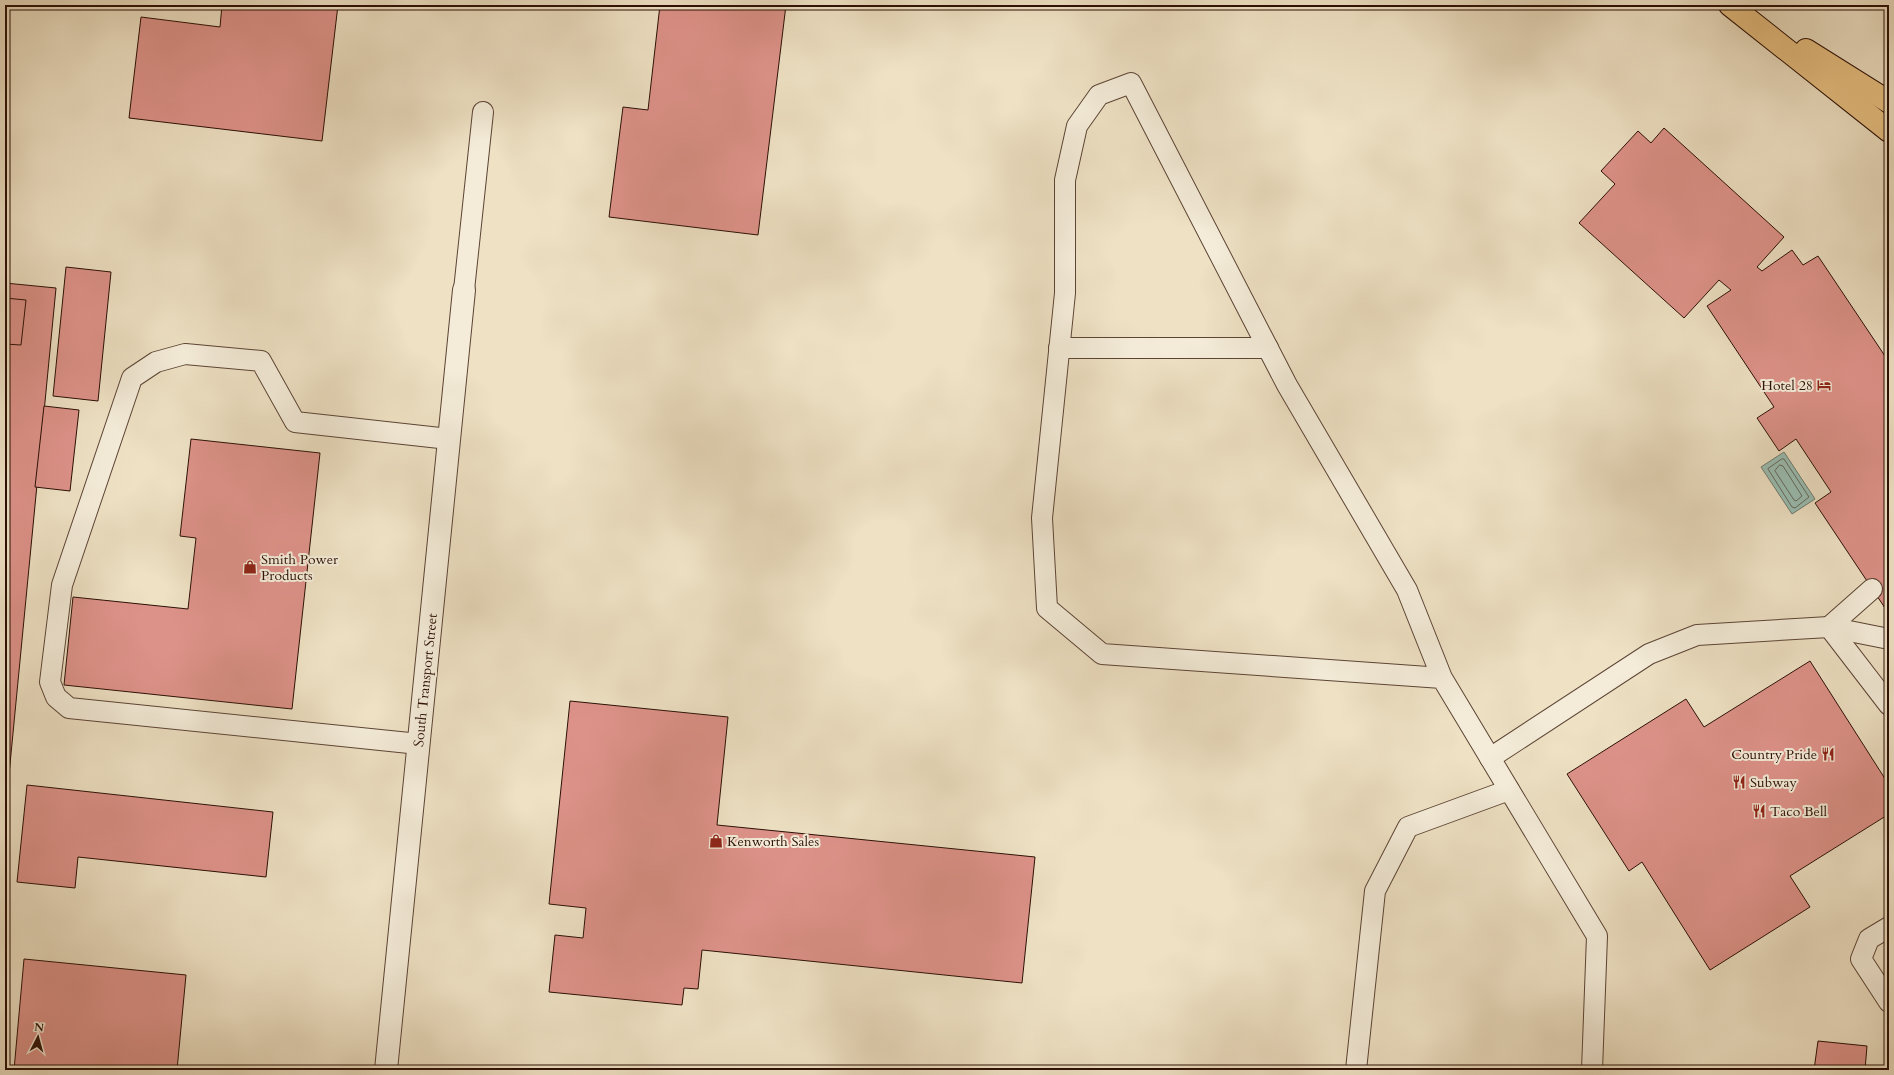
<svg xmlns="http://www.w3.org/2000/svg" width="1894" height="1075" font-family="Cardo,serif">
  <rect width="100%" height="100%" fill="#eee1c4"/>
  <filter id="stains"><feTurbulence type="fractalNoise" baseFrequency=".005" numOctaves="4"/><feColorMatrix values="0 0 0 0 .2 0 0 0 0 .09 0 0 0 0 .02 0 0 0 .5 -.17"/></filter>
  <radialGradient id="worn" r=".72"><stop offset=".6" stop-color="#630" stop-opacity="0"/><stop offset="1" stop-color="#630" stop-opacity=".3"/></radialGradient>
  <path fill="#99beb3" stroke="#6d786d" d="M1784,452L1815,499L1792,514L1761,467Z"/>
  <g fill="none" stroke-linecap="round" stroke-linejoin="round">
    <g stroke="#62665c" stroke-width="1">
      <path d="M1782,459H1784L1809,497L1795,508L1792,507L1768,469Z"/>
      <path d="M1780,465L1783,466L1802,496L1796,501L1794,500L1775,471Z"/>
    </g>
  </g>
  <g fill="#dd9289" stroke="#2b0f05">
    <path d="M222,5H338L322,141L129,118L141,17L220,27Z"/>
    <path d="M660,5H786L758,235L609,217L623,107L648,110Z"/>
    <path d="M1664,128L1784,237L1757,267L1762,271L1792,250L1803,265L1818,256L1889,362V614L1815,503L1831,492L1796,439L1779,451L1757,418L1774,407L1707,306L1731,290L1719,280L1684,318L1579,223L1615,184L1601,171L1638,131L1651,143Z"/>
    <path d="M66,267L111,272L98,401L53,396Z"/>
    <path d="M5,283L56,288L5,816Z"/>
    <path d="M5,298L26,300L21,345L5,344Z"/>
    <path d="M44,406L79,410L70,491L35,487Z"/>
    <path d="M191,439L320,453L292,709L64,685L73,597L188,609L196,538L180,536Z"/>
    <path d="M1810,661L1889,785V814L1790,876L1810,907L1710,970L1642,862L1629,871L1567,774L1686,699L1704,727Z"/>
    <path d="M570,701L728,717L717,825L1035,857L1022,983L702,950L698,989L684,988L682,1005L549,992L555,935L583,938L586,908L549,904Z"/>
    <path d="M27,785L273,812L266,877L78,857L75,888L17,882Z"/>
    <path d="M24,959L186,975L177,1070H14Z"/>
    <path d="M1818,1041L1867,1046L1865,1070H1814Z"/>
  </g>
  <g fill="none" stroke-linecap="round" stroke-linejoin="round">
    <g stroke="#5c4435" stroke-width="22">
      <g id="lane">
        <path d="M464,290L483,112"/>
        <path d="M1059,348H1268"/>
        <path d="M1829,627L1889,705"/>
        <path d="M1829,627L1872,589"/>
        <path d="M1442,678L1102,654L1047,608L1042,518L1065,293V180L1077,126L1099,95L1131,83L1287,385L1407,590L1442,678L1597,936L1592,1070"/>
        <path d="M419,744L69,708L56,697L50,682L62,585L132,378L156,362L185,354L261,361L295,422L449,439"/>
        <path d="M1490,758L1649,654L1697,635L1829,627L1889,639"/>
        <path d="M1889,927L1869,939L1861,959L1889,1002"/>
        <path d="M1356,1070L1375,891L1408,827L1509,790"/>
      </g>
    </g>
    <g stroke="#5c4435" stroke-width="24">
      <path id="street" d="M386,1070L464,290"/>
    </g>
    <g stroke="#2b0f05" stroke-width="24">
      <g id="highway">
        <path d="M1730,5L1889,131"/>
        <path d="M1806,50L1889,102"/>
      </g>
    </g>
    <use href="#lane" stroke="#f4ecd9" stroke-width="20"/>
    <use href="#street" stroke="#f4ecd9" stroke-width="22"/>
    <use href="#highway" stroke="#e7c082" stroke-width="22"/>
  </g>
  <defs>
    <g id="hotel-bare" transform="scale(1.08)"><path d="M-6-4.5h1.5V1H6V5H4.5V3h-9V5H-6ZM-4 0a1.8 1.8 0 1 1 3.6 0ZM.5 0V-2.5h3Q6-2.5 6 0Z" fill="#8f2418" stroke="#f4ecd9" stroke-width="2.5" paint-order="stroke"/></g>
    <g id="shop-bare" transform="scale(1.08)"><path d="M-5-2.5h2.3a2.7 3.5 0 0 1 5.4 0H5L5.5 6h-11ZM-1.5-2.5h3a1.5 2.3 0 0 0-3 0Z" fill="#8f2418" stroke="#f4ecd9" stroke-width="2.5" paint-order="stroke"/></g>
    <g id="restaurant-bare" transform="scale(1.08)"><path d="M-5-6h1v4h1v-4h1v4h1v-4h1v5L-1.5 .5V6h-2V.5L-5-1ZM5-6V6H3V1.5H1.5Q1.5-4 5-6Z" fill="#8f2418" stroke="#f4ecd9" stroke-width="2.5" paint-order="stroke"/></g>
  </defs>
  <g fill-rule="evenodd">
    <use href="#hotel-bare" x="1824" y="385"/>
    <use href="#shop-bare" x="250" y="567"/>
    <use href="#restaurant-bare" x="1828" y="754"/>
    <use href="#restaurant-bare" x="1739" y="782"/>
    <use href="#restaurant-bare" x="1759" y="811"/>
    <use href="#shop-bare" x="716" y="841"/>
  </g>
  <g text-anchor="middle" stroke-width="4" stroke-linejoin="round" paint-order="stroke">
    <g font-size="14" fill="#2b0f05" stroke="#f4ecd9" text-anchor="start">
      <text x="1813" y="390" text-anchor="end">Hotel 28</text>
      <text x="261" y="564">Smith Power<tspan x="261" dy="16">Products</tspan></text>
      <text x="1817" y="759" text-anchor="end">Country Pride</text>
      <text x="1750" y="787">Subway</text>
      <text x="1770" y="816">Taco Bell</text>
      <text x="727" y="846">Kenworth Sales</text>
    </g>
    <g font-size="14" fill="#2b0f05" stroke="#f4ecd9">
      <text transform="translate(425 680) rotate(-84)" y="5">South Transport Street</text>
    </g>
  </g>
  <rect width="1894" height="1075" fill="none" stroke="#eee1c4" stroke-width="20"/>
  <rect x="6" y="6" width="1882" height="1063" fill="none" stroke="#2b0f05" stroke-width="2"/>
  <rect x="10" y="10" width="1874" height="1055" fill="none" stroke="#2b0f05"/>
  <g transform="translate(38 1037) rotate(6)" stroke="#f4ecd9" stroke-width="3" paint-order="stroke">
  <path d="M0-3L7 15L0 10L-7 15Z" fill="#2b0f05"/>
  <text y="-6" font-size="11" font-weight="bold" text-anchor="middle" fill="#2b0f05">N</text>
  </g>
  <rect width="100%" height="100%" filter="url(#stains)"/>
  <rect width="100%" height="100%" fill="url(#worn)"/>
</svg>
